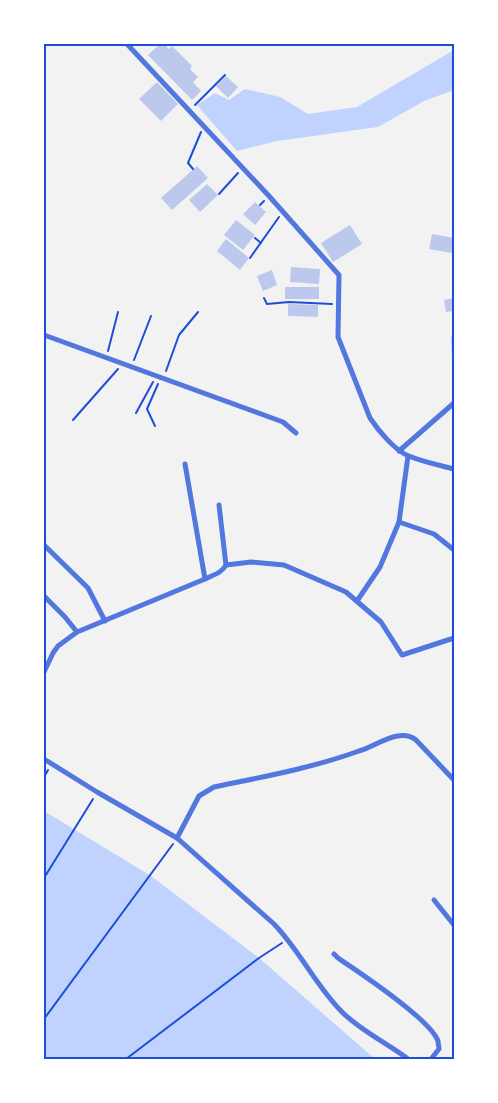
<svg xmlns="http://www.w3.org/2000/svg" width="498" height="1103" font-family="'Roboto Serif',serif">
  <rect width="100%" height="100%" fill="#f2f2f2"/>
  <g fill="#bfd3fe">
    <path d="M454,50V90L424,101L378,127L277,141L237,151L197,105L215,93L229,100L245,89L280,97L308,114L357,107Z"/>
    <path d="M44,811L151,876L259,958L375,1059H44Z"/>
  </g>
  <g fill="#bdc9ec">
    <path d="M160,44H164L169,49L172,46L192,66L190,69L198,77L193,82L201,91L192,100L148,55Z"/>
    <path d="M226,76L238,87L228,98L216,86Z"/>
    <path d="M157,82L178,104L161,121L139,99Z"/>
    <path d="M197,166L208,178L172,210L161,198Z"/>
    <path d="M207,184L218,195L200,212L189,200Z"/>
    <path d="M255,202L266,212L255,225L243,214Z"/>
    <path d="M236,220L255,235L243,250L224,235Z"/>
    <path d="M350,225L362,244L333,262L321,243Z"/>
    <path d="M432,234L454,238L452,253L429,249Z"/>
    <path d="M226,239L249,258L240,270L217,251Z"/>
    <path d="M291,267L320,269L319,284L290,282Z"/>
    <path d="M272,270L277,285L263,291L257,276Z"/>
    <rect x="285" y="287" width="34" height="12"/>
    <path d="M454,298V311L446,312L444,300Z"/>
    <path d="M288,304L318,305V317L288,316Z"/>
    <path d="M451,336H454V360H452Z"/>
  </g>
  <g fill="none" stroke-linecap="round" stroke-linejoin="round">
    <g stroke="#1d4ed8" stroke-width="2">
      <path d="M195,105L225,75"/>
      <path d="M193,169L188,163L201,132"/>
      <path d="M219,194L238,173"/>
      <path d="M260,205L264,201"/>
      <path d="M255,238L261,243"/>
      <path d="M250,258L279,217"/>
      <path d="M264,298L267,304L289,302L332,304"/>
      <path d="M108,351L118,312"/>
      <path d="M134,360L151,316"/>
      <path d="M166,371L179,335L198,312"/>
      <path d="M136,413L153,382"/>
      <path d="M73,420L118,369"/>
      <path d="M155,426L147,409L158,384"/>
      <path d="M44,777L48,770"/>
      <path d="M44,878L93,799"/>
      <path d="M44,1019L173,844"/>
      <path d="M126,1059L259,958L282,943"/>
    </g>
    <g stroke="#5277de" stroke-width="5">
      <path d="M127,44L269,196L339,275L338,337L370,418C378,430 395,451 409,456C423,462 439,465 454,469"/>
      <path d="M44,335L283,422L296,433"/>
      <path d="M399,451L454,403"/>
      <path d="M185,464L205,579"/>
      <path d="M399,522L434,534L454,550"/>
      <path d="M44,545L88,588L105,621"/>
      <path d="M226,565L251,562L284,565L346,592L381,622L402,655L454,638"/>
      <path d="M44,596L65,617L77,632"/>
      <path d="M357,601L380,567L399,522L408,456"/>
      <path d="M44,672L53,653L58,646L77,632L205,579C213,575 222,573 226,565L219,505"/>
      <path d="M44,759L97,792L177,838L274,924C300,951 316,986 342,1012C361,1031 387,1043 408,1059"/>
      <path d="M177,838L199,796L214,787C262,777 312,768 359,751C376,746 400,727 416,740L454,780"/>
      <path d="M434,900L454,925"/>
      <path d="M334,954L338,958C359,972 430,1019 438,1041C438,1042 439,1048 439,1049L431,1059"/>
    </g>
  </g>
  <rect width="498" height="1103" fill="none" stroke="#ffffff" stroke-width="90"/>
  <rect x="45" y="45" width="408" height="1013" fill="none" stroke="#1d4ed8" stroke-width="2"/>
</svg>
